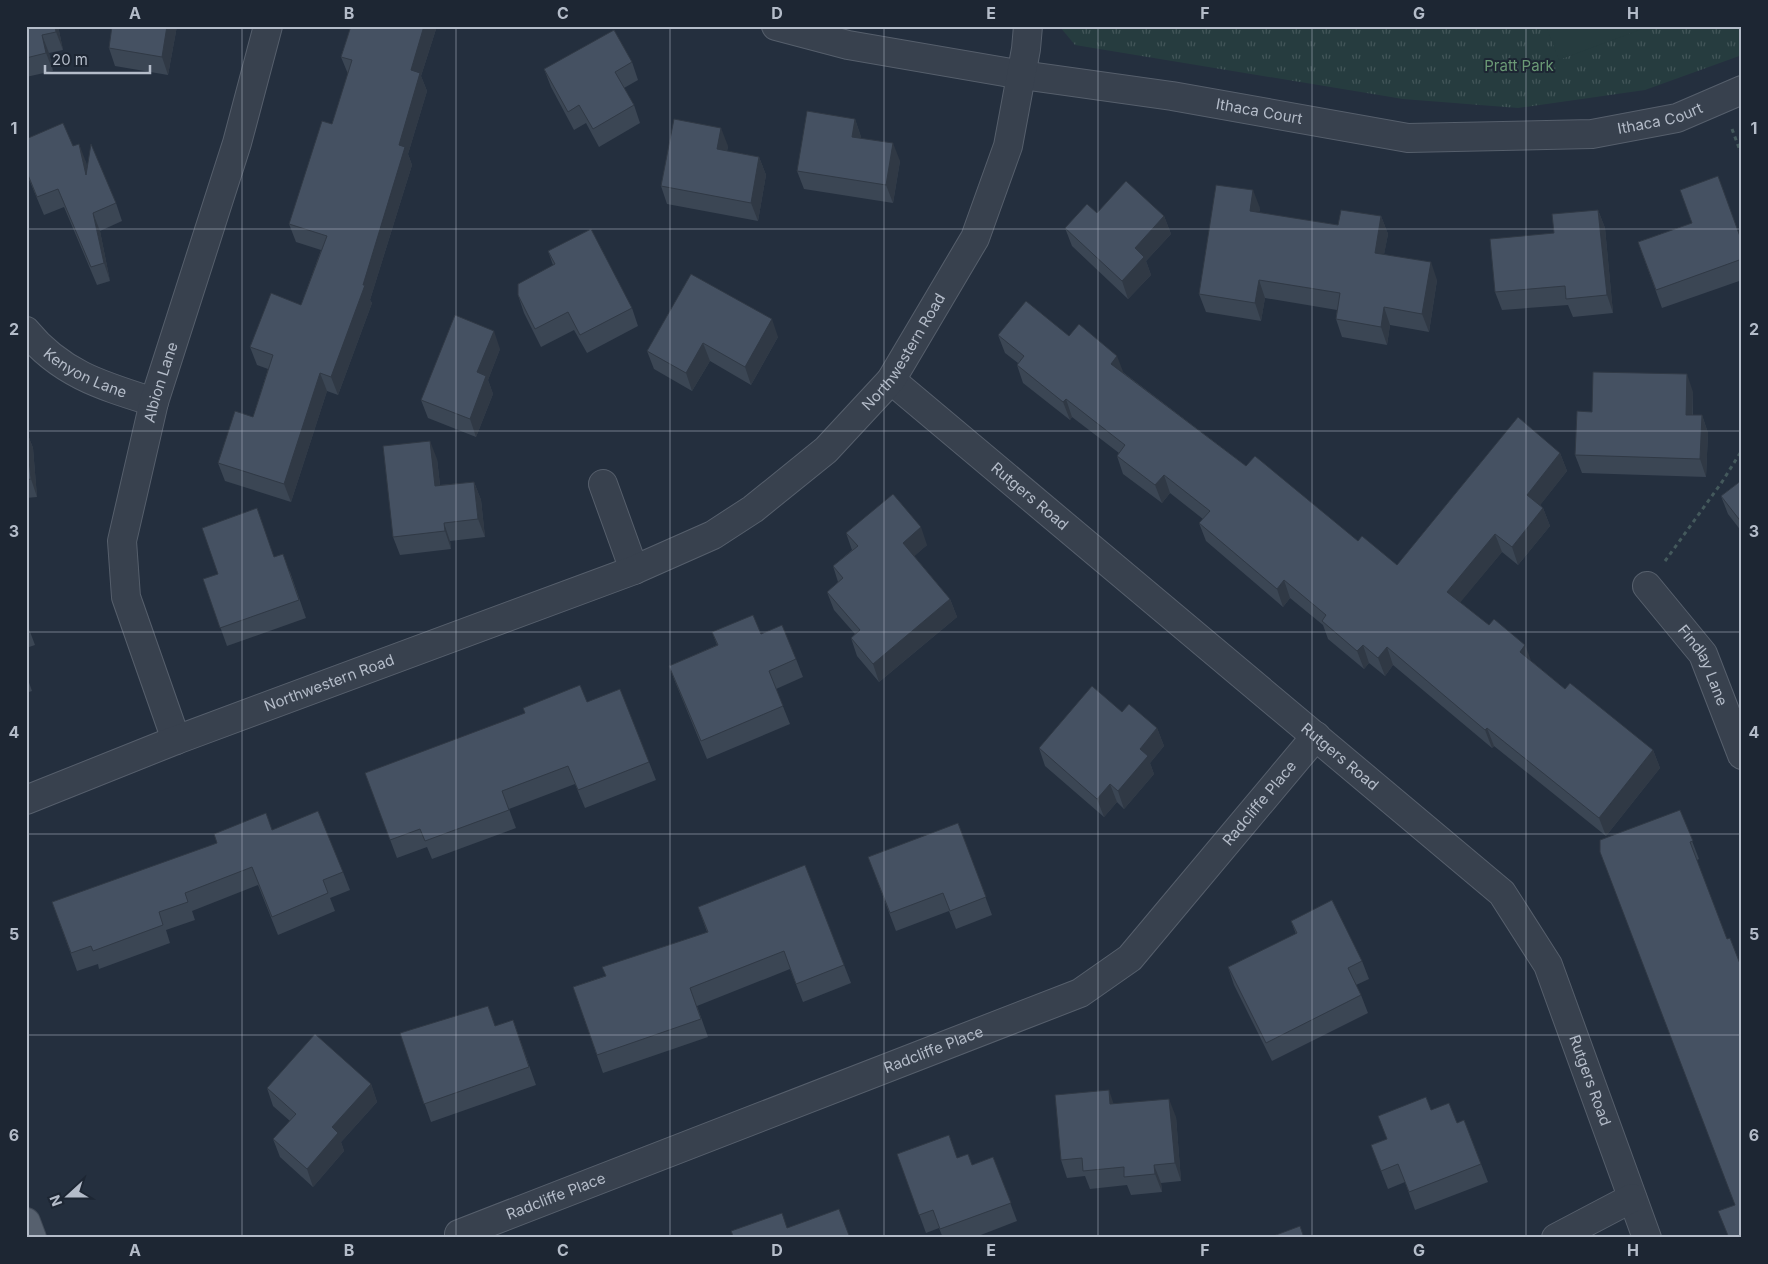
<svg xmlns="http://www.w3.org/2000/svg" width="1768" height="1264" font-family="Inter,sans-serif">
  <defs>
    <pattern id="park-tufts" width="24" height="20" patternUnits="userSpaceOnUse" patternTransform="scale(1.25)"><rect width="24" height="20" fill="#263c3f"/><path d="M3 7l-1-3M5 7V3M7 7l1-3M15 17l-1-3M17 17v-4M19 17l1-3" fill="none" stroke="#435659"/></pattern>
  </defs>
  <rect width="100%" height="100%" fill="#242f3e"/>
  <path fill="url(#park-tufts)" d="M1742,26V55L1645,90L1518,108L1403,99L1075,45L1060,27Z"/>
  <path fill="#263c3f" d="M1546,26H1650L1559,60Z"/>
  <g fill="none" stroke-linecap="round" stroke-linejoin="round">
    <g stroke="#565f6c" stroke-width="30">
      <g id="minor">
        <path id="s1" d="M776,26L848,45L1022,75L1172,96L1408,138L1592,134L1677,118L1742,90"/>
        <path id="s2" d="M26,331C61,374 103,386 154,402"/>
        <path id="s3" d="M891,380L1502,893L1548,965L1647,1238"/>
        <path d="M603,484L634,570"/>
        <path id="s4" d="M1647,586L1703,654L1742,755"/>
        <path id="s5" d="M176,740L126,597L122,541L154,402L237,143L268,26"/>
        <path id="s6" d="M26,800L176,740L634,570L713,535L753,509L826,450L891,380L975,238L1008,146L1026,49L1028,26"/>
        <path id="s7" d="M459,1234L1080,993L1130,958L1316,736"/>
        <path d="M1556,1238L1632,1198"/>
      </g>
    </g>
    <g stroke="#414a57" stroke-width="30">
      <path id="major" d="M26,1222L32,1238"/>
    </g>
    <g stroke="#44595c" stroke-width="3" stroke-dasharray="4 4" stroke-linecap="butt">
      <path d="M1732,129L1742,156"/>
      <path d="M1665,561L1722,482L1742,450"/>
    </g>
    <use href="#minor" stroke="#38414e" stroke-width="28"/>
    <use href="#major" stroke="#56606e" stroke-width="28"/>
  </g>
  <g fill="#3b4654">
    <path d="M26,26H58L63,50L49,53L53,71L26,77Z"/>
    <path d="M177,26L168,75L115,66L109,48Z"/>
    <path d="M351,26H437L421,76L427,91L408,154L412,165L370,300L372,303L338,395L327,391L291,502L225,481L218,463L253,417L268,369L257,365L250,347L301,305L321,250L296,242L289,224L332,124L348,74L341,57Z"/>
    <path d="M632,62L638,80L624,88L634,105L640,123L599,147L586,123L574,130L551,87L544,69Z"/>
    <path d="M855,119L861,137V138L900,161L893,203L804,189L797,171Z"/>
    <path d="M26,139L73,146L86,162L87,168L116,203L122,221L100,231L110,281L97,285L64,207L44,215L26,172Z"/>
    <path d="M728,146L727,151L759,157L766,175L758,221L667,204L661,186Z"/>
    <path d="M1260,208L1259,213L1338,225L1381,216L1388,234L1384,254L1437,280L1429,332L1390,325L1387,345L1342,337L1336,319L1337,310L1265,298L1261,321L1206,312L1199,294Z"/>
    <path d="M1598,210L1605,228L1613,313L1573,317L1568,305L1502,310L1495,292L1554,233Z"/>
    <path d="M1097,213L1164,216L1171,234L1146,261L1151,275L1128,299L1072,246L1065,228Z"/>
    <path d="M1692,223L1742,242V280L1662,308L1638,242Z"/>
    <path d="M548,251L632,308L638,326L587,353L574,330L541,347L524,313L518,295L553,265Z"/>
    <path d="M691,274L778,337L751,385L710,361L692,391L654,369L647,351Z"/>
    <path d="M998,335L1069,336L1124,373L1246,466L1358,541L1397,565L1560,453L1567,471L1540,505L1543,508L1550,526L1518,565L1502,552L1460,602L1565,689L1653,750L1660,768L1606,836L1494,746L1492,748L1393,665L1385,676L1369,663L1364,669L1328,639L1323,625L1290,598L1283,607L1206,541L1199,523L1203,519L1170,493L1162,503L1123,474L1117,456L1119,453L1072,417L1070,420L1023,383L1017,365L1018,363L1005,353Z"/>
    <path d="M500,349L488,380L493,394L476,437L428,418L421,400Z"/>
    <path d="M1693,392V415H1702L1708,433L1706,477L1582,473L1575,455L1592,412Z"/>
    <path d="M26,430L33,448L37,497L26,498Z"/>
    <path d="M437,459L440,485L474,482L481,500L485,537L450,541L451,549L400,555L393,537Z"/>
    <path d="M1742,480V532L1728,514L1721,496Z"/>
    <path d="M846,533L927,545L914,556L950,599L957,617L879,682L857,656L851,638L855,634L834,610L827,592L838,582L833,566L852,550Z"/>
    <path d="M274,557L290,572L306,618L227,646L203,579Z"/>
    <path d="M26,621L35,645L26,648Z"/>
    <path d="M712,632L761,634L796,659L803,677L776,689L790,724L707,759L676,684L669,666L717,645Z"/>
    <path d="M26,674L32,691L26,693Z"/>
    <path d="M587,702L649,762L656,780L585,808L575,784L509,809L516,828L432,859L427,847L397,858L365,773Z"/>
    <path d="M1122,712L1157,728L1164,746L1150,763L1154,774L1124,809L1117,802L1104,817L1045,766L1039,748Z"/>
    <path d="M1680,810L1699,859L1697,860L1735,1205Z"/>
    <path d="M958,823L992,915L956,929L949,911L896,931L875,875Z"/>
    <path d="M272,830L343,872L350,890L330,898L335,911L278,935L258,885L192,911L195,920L166,930L170,943L99,969L98,964L77,971L52,902Z"/>
    <path d="M698,907L844,965L851,983L803,1002L790,969L697,1006L708,1037L603,1073L573,987L605,976L707,932Z"/>
    <path d="M1291,921L1362,961L1369,979L1356,985L1361,995L1368,1013L1272,1061L1234,985L1228,967L1296,934Z"/>
    <path d="M513,1020L536,1085L431,1122L400,1033L495,1026Z"/>
    <path d="M371,1084L377,1102L341,1142L344,1151L313,1187L280,1157L273,1139L290,1121L273,1106L267,1088Z"/>
    <path d="M1114,1104L1176,1117L1181,1181L1161,1183L1162,1192L1131,1195L1127,1185L1090,1189L1085,1176L1067,1178L1061,1160Z"/>
    <path d="M1431,1110L1457,1123L1464,1120L1488,1182L1415,1210L1405,1182L1388,1189L1371,1145L1387,1139Z"/>
    <path d="M897,1154L957,1158L972,1165L993,1157L1017,1221L973,1238H943L939,1228L926,1233Z"/>
  </g>
  <g fill="#303945">
    <path d="M55,26H58L63,50L56,32Z"/>
    <path d="M167,26H177L168,75L162,57Z"/>
    <path d="M424,26H437L421,76L427,91L408,154L412,165L370,300L372,303L338,395L331,377L363,285L399,145L411,70Z"/>
    <path d="M42,35L49,53L53,71L46,53Z"/>
    <path d="M855,119L861,137L858,155L852,137Z"/>
    <path d="M721,128L728,146L724,167L717,149Z"/>
    <path d="M893,143L900,161L893,203L886,185Z"/>
    <path d="M79,144L86,162L92,193L86,175Z"/>
    <path d="M759,157L766,175L758,221L751,203Z"/>
    <path d="M1253,190L1260,208L1256,229L1250,211Z"/>
    <path d="M1598,210L1605,228L1613,313L1607,295Z"/>
    <path d="M93,213L100,231L110,281L104,263Z"/>
    <path d="M1164,216L1171,234L1146,261L1151,275L1128,299L1122,281L1135,248Z"/>
    <path d="M1381,216L1388,234L1381,271L1375,253Z"/>
    <path d="M1431,262L1437,280L1429,332L1422,314Z"/>
    <path d="M1259,280L1265,298L1261,321L1255,303Z"/>
    <path d="M1384,307L1390,325L1387,345L1381,327Z"/>
    <path d="M772,319L778,337L751,385L745,367Z"/>
    <path d="M494,331L500,349L488,380L493,394L476,437L470,419L477,372Z"/>
    <path d="M703,343L710,361L692,391L686,373Z"/>
    <path d="M1117,356L1124,374L1111,364Z"/>
    <path d="M320,373L327,391L291,502L284,484Z"/>
    <path d="M1687,374L1693,392L1692,433L1686,415Z"/>
    <path d="M1066,399L1072,417L1070,420L1063,402Z"/>
    <path d="M1702,415L1708,433L1706,477L1700,459Z"/>
    <path d="M26,430L33,448L37,497L31,479Z"/>
    <path d="M430,441L437,459L442,504L435,486Z"/>
    <path d="M1560,453L1567,471L1534,513L1527,495Z"/>
    <path d="M1164,475L1170,493L1162,503L1155,485Z"/>
    <path d="M474,482L481,500L485,537L478,519Z"/>
    <path d="M1543,508L1550,526L1518,565L1512,547Z"/>
    <path d="M444,523L450,541L451,549L445,531Z"/>
    <path d="M921,527L927,545L909,561L903,543Z"/>
    <path d="M1495,534L1502,552L1454,610L1447,592Z"/>
    <path d="M1284,580L1290,598L1283,607L1277,589Z"/>
    <path d="M950,599L957,617L879,682L873,664Z"/>
    <path d="M1363,645L1369,663L1364,669L1357,651Z"/>
    <path d="M1525,645L1532,663L1520,652Z"/>
    <path d="M1387,647L1393,665L1385,676L1378,658Z"/>
    <path d="M1157,728L1164,746L1150,763L1154,774L1124,809L1118,791L1140,749Z"/>
    <path d="M1487,728L1494,746L1492,748L1485,730Z"/>
    <path d="M1653,750L1660,768L1606,836L1599,818Z"/>
    <path d="M1110,784L1117,802L1104,817L1097,799Z"/>
    <path d="M371,1084L377,1102L341,1142L344,1151L313,1187L307,1169L332,1127Z"/>
    <path d="M1109,1090L1115,1108L1110,1104Z"/>
    <path d="M1169,1099L1176,1117L1181,1181L1175,1163Z"/>
    <path d="M1154,1165L1161,1183L1162,1192L1155,1174Z"/>
  </g>
  <g fill="#455162" stroke="#303945">
    <path d="M26,26H55L56,32L42,35L46,53L26,58Z"/>
    <path d="M112,26H167L162,57L109,48Z"/>
    <path d="M351,26H424L411,70L420,73L399,145L405,147L363,285H365L331,377L320,373L284,484L218,463L235,411L253,417L273,355L250,347L271,293L301,305L327,236L289,224L322,121L332,124L352,60L341,57Z"/>
    <path d="M614,30L632,62L615,72L634,105L593,129L579,105L568,112L544,69Z"/>
    <path d="M807,111L855,119L852,137L893,143L886,185L797,171Z"/>
    <path d="M674,119L721,128L717,149L759,157L751,203L661,186Z"/>
    <path d="M63,123L73,146L79,144L86,175L91,144L116,203L93,213L104,263L91,267L58,189L37,197L26,170V139Z"/>
    <path d="M1718,176L1742,242V259L1656,290L1638,242L1692,223L1680,190Z"/>
    <path d="M1126,181L1164,216L1135,248L1144,257L1122,281L1065,228L1087,204L1097,213Z"/>
    <path d="M1216,185L1253,190L1250,211L1338,225L1341,210L1381,216L1375,253L1431,262L1422,314L1384,307L1381,327L1336,319L1340,293L1259,280L1255,303L1199,294Z"/>
    <path d="M1598,210L1607,295L1566,299L1565,286L1495,292L1490,239L1554,233L1552,214Z"/>
    <path d="M591,229L632,308L580,335L568,312L535,329L518,295V284L555,264L548,251Z"/>
    <path d="M691,274L772,319L745,367L703,343L686,373L647,351Z"/>
    <path d="M1026,301L1069,336L1079,324L1117,356L1111,364L1246,466L1255,456L1358,541L1362,536L1397,565L1518,417L1560,453L1527,495L1543,508L1512,547L1495,534L1447,592L1489,625L1494,619L1525,645L1520,652L1565,689L1570,683L1653,750L1599,818L1487,728L1485,730L1387,647L1378,658L1363,645L1357,651L1322,621L1326,615L1284,580L1277,589L1199,523L1210,511L1164,475L1155,485L1117,456L1125,445L1066,399L1063,402L1017,365L1024,356L998,335Z"/>
    <path d="M455,315L494,331L477,372L486,376L470,419L421,400Z"/>
    <path d="M1593,372L1687,374L1686,415H1702L1700,459L1575,455L1577,411L1592,412Z"/>
    <path d="M26,432L31,479L26,480Z"/>
    <path d="M430,441L435,486L474,482L478,519L444,523L445,531L393,537L383,446Z"/>
    <path d="M1742,480V523L1721,496Z"/>
    <path d="M893,494L921,527L903,543L950,599L873,664L851,638L860,630L827,592L843,578L833,566L858,546L846,533Z"/>
    <path d="M257,508L274,557L283,554L299,600L220,628L203,579L218,574L202,528Z"/>
    <path d="M753,615L761,634L782,625L796,659L769,671L783,706L701,741L669,666L718,645L712,632Z"/>
    <path d="M580,685L587,702L620,689L649,762L578,790L568,766L502,791L509,810L425,841L420,829L390,840L365,773L525,713L523,708Z"/>
    <path d="M1092,686L1122,712L1129,704L1157,728L1140,749L1148,756L1118,791L1110,784L1097,799L1039,748Z"/>
    <path d="M1680,810L1693,841L1690,842L1727,939L1730,938L1742,969V1238H1729L1718,1211L1735,1205L1600,852V840Z"/>
    <path d="M318,811L343,872L323,880L328,893L272,917L252,867L185,893L188,902L159,912L163,925L93,951L91,946L71,953L52,902L217,843L214,834L266,813L272,830Z"/>
    <path d="M958,823L986,897L950,911L943,893L890,913L868,857Z"/>
    <path d="M805,865L844,965L796,984L784,951L690,988L701,1019L597,1055L573,987L606,976L602,967L708,932L698,907Z"/>
    <path d="M1332,900L1362,961L1348,968L1361,995L1266,1043L1228,967L1297,933L1291,921Z"/>
    <path d="M488,1006L495,1026L513,1020L529,1067L424,1104L400,1033Z"/>
    <path d="M315,1034L371,1084L332,1127L338,1133L307,1169L273,1139L296,1114L267,1088Z"/>
    <path d="M1109,1090L1110,1104L1169,1099L1175,1163L1154,1165L1155,1174L1124,1177V1167L1083,1171L1082,1158L1061,1160L1055,1095Z"/>
    <path d="M1426,1097L1431,1110L1449,1103L1457,1123L1464,1120L1481,1164L1409,1192L1398,1164L1381,1171L1371,1145L1387,1139L1378,1116Z"/>
    <path d="M949,1135L957,1158L968,1154L972,1165L993,1157L1011,1203L940,1229L933,1210L919,1215L897,1154Z"/>
    <path d="M839,1209L850,1238H734L731,1231L782,1213L787,1228Z"/>
    <path d="M1300,1226L1304,1238H1268Z"/>
  </g>
  <path fill="none" stroke="#b4bcc9" stroke-width="1" stroke-opacity="0.55" d="M242,26V1238M456,26V1238M670,26V1238M884,26V1238M1098,26V1238M1312,26V1238M1526,26V1238M26,229H1742M26,431H1742M26,632H1742M26,834H1742M26,1035H1742"/>
  <g text-anchor="middle" stroke-width="4" stroke-linejoin="round" paint-order="stroke">
    <g font-size="15" fill="#6b9a76" stroke="#1d2633">
      <text x="1519" y="71">Pratt Park</text>
    </g>
    <g font-size="15" fill="#b4bcc9" stroke="#1d2633">
      <text dy="5" stroke="none"><textPath href="#s1" startOffset="491">Ithaca Court</textPath></text>
      <text dy="5" stroke="none"><textPath href="#s1" startOffset="896">Ithaca Court</textPath></text>
      <text dy="5" stroke="none"><textPath href="#s6" startOffset="1004">Northwestern Road</textPath></text>
      <text dy="5" stroke="none"><textPath href="#s2" startOffset="74">Kenyon Lane</textPath></text>
      <text dy="5" stroke="none"><textPath href="#s5" startOffset="371">Albion Lane</textPath></text>
      <text dy="5" stroke="none"><textPath href="#s3" startOffset="181">Rutgers Road</textPath></text>
      <text dy="5" stroke="none"><textPath href="#s4" startOffset="98">Findlay Lane</textPath></text>
      <text dy="5" stroke="none"><textPath href="#s6" startOffset="325">Northwestern Road</textPath></text>
      <text dy="5" stroke="none"><textPath href="#s3" startOffset="586">Rutgers Road</textPath></text>
      <text dy="5" stroke="none"><textPath href="#s7" startOffset="929">Radcliffe Place</textPath></text>
      <text dy="5" stroke="none"><textPath href="#s7" startOffset="509">Radcliffe Place</textPath></text>
      <text dy="5" stroke="none"><textPath href="#s3" startOffset="1006">Rutgers Road</textPath></text>
      <text dy="5" stroke="none"><textPath href="#s7" startOffset="104">Radcliffe Place</textPath></text>
    </g>
  </g>
  <rect width="1768" height="1264" fill="none" stroke="#1d2633" stroke-width="55"/>
  <g transform="translate(68 1196) rotate(249)" stroke="#1d2633" stroke-width="4" paint-order="stroke">
  <path d="M0-4L9 19L0 12L-9 19Z" fill="#b4bcc9"/>
  <text y="-8" font-size="14" font-weight="bold" text-anchor="middle" fill="#b4bcc9">N</text>
  </g>
  <path d="M45 65v8h105v-8" fill="none" stroke="#b4bcc9" stroke-width="2.5"/>
  <text x="52" y="65" font-size="15" fill="#b4bcc9" stroke="#1d2633" stroke-width="4" paint-order="stroke">20 m</text>
  <rect x="28" y="28" width="1712" height="1208" fill="none" stroke="#b4bcc9" stroke-width="2"/>
  <g font-size="16" text-anchor="middle" font-weight="bold" fill="#b4bcc9">
    <text x="135" y="19">A</text>
    <text x="349" y="19">B</text>
    <text x="563" y="19">C</text>
    <text x="777" y="19">D</text>
    <text x="991" y="19">E</text>
    <text x="1205" y="19">F</text>
    <text x="1419" y="19">G</text>
    <text x="1633" y="19">H</text>
    <text x="14" y="134">1</text>
    <text x="1754" y="134">1</text>
    <text x="14" y="335">2</text>
    <text x="1754" y="335">2</text>
    <text x="14" y="537">3</text>
    <text x="1754" y="537">3</text>
    <text x="14" y="738">4</text>
    <text x="1754" y="738">4</text>
    <text x="14" y="940">5</text>
    <text x="1754" y="940">5</text>
    <text x="14" y="1141">6</text>
    <text x="1754" y="1141">6</text>
    <text x="135" y="1256">A</text>
    <text x="349" y="1256">B</text>
    <text x="563" y="1256">C</text>
    <text x="777" y="1256">D</text>
    <text x="991" y="1256">E</text>
    <text x="1205" y="1256">F</text>
    <text x="1419" y="1256">G</text>
    <text x="1633" y="1256">H</text>
  </g>
</svg>
